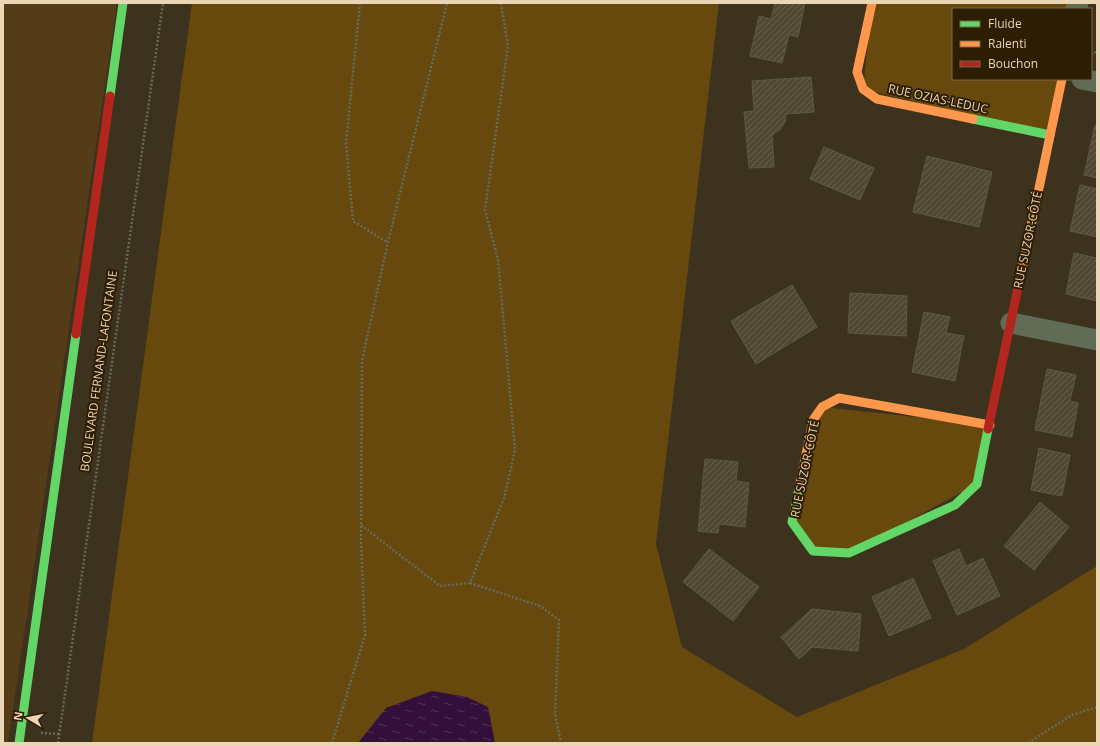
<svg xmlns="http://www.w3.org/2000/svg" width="1100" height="746" font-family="'Open Sans',sans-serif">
  <defs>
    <pattern id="water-ripples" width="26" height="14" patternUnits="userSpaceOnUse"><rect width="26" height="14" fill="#340f3b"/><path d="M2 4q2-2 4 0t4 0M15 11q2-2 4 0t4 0" fill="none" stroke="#523155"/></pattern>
    <pattern id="building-hatch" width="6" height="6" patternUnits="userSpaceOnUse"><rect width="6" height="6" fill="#504830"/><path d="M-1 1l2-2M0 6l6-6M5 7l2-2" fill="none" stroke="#69624c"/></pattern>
  </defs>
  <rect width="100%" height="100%" fill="#3d321e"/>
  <path fill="#533c17" d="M3,3H117L8,743H3Z"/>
  <g fill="#67480d">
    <path d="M192,3H719L656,544L682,647L797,717L964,649L1097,566V743H92Z"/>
    <path d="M872,3H1078L1076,9H953V79H1062L1050,135L863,89Z"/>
    <path d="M822,407L990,425L977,484L849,553L813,551L792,522Z"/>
  </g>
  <path fill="url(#water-ripples)" d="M432,691L467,697L488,707L495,743H358L386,708Z"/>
  <g fill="url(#building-hatch)" stroke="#605841">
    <path d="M775,3H805L798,37L789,35L782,63L750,56L759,16L771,19Z"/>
    <path d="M811,77L814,112L786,114L785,122L780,130L772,135L774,167L749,168L744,112L754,111L752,81Z"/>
    <path d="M1095,125L1097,126V178L1084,175Z"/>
    <path d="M824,147L874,168L860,200L810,179Z"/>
    <path d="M927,156L992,172L979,227L913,212Z"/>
    <path d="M1080,185L1097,189V237L1070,231Z"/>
    <path d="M1074,253L1097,258V301L1066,294Z"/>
    <path d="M792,285L817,327L756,364L731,321Z"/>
    <path d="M850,293L907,296L906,336L848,333Z"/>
    <path d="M924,312L950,317L946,333L964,336L955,381L912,372Z"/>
    <path d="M1047,369L1076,375L1070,401L1078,403L1072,437L1035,430Z"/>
    <path d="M1039,448L1070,455L1062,496L1031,490Z"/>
    <path d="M705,459L738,462L736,481L749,483L745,527L719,524L718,533L698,531Z"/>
    <path d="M1040,502L1069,527L1034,570L1004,546Z"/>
    <path d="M709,549L759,587L733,621L683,582Z"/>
    <path d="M959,549L966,566L983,558L1000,596L957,615L933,561Z"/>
    <path d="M913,578L931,618L889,636L872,597Z"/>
    <path d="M812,609L861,614L858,651L812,647L799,659L781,637Z"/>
  </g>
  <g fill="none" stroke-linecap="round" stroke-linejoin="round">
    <g stroke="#676b59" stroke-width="2.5" stroke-dasharray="2 2" stroke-linecap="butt">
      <path d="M360,3L346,143L353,221L387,242"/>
      <path d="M1091,55L1097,51"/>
      <path d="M361,525L440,586L470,583L504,498L515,450L498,259L485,210L508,46L501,3"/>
      <path d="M470,583L540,606L559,620L555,714L561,743"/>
      <path d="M41,733L59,734"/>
      <path d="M58,743L163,3"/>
      <path d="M332,743L365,635L361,540L362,361L388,242L447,3"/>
      <path d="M1028,743L1072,715L1097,707"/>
    </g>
    <g stroke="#606c56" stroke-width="21">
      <path d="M1076,9L1078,3"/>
      <path d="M1082,79L1097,82"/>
      <path d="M1011,323L1097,340"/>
    </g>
    <g stroke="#63d668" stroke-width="9">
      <path d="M110,96L123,3"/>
      <path d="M973,119L1050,135"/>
      <path d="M799,489L792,522L813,551L849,553L955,505L977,484L988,429"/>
      <path d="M19,743L76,334"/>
    </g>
    <g stroke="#ff974d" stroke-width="9">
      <path d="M872,3L857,72L863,89L877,99L973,119"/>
      <path d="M1022,269L1062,79"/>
      <path d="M799,489L813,420L822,407L839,398L990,425"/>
    </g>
    <g stroke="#b3261e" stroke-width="9">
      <path d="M76,334L110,96"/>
      <path d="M988,429L1022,269"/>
    </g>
  </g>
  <g text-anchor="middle" stroke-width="4" stroke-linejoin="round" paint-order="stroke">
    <g font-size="12" fill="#ead5b4" stroke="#2d1d02">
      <text transform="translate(938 99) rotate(12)" y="4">RUE OZIAS-LEDUC</text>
      <text transform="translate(1028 240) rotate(-78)" y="4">RUE SUZOR-CÔTÉ</text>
      <text transform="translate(99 371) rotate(-82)" y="4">BOULEVARD FERNAND-LAFONTAINE</text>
      <text transform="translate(805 469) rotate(-78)" y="4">RUE SUZOR-CÔTÉ</text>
    </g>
  </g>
  <rect width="1100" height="746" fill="none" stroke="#ead5b4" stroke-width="8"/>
  <rect x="952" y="8" width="140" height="72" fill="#2d1d02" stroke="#796749"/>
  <rect x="960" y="21" width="20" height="6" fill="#63d668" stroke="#796749"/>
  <text x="988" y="28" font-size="12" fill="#ead5b4">Fluide</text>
  <rect x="960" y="41" width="20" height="6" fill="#ff974d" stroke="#796749"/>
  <text x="988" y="48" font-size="12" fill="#ead5b4">Ralenti</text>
  <rect x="960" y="61" width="20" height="6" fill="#b3261e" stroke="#796749"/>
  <text x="988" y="68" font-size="12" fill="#ead5b4">Bouchon</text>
  <g transform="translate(28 718) rotate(280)" stroke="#2d1d02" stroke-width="3" paint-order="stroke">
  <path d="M0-3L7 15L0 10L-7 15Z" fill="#ead5b4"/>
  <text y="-6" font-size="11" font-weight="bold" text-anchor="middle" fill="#ead5b4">N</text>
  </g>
</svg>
